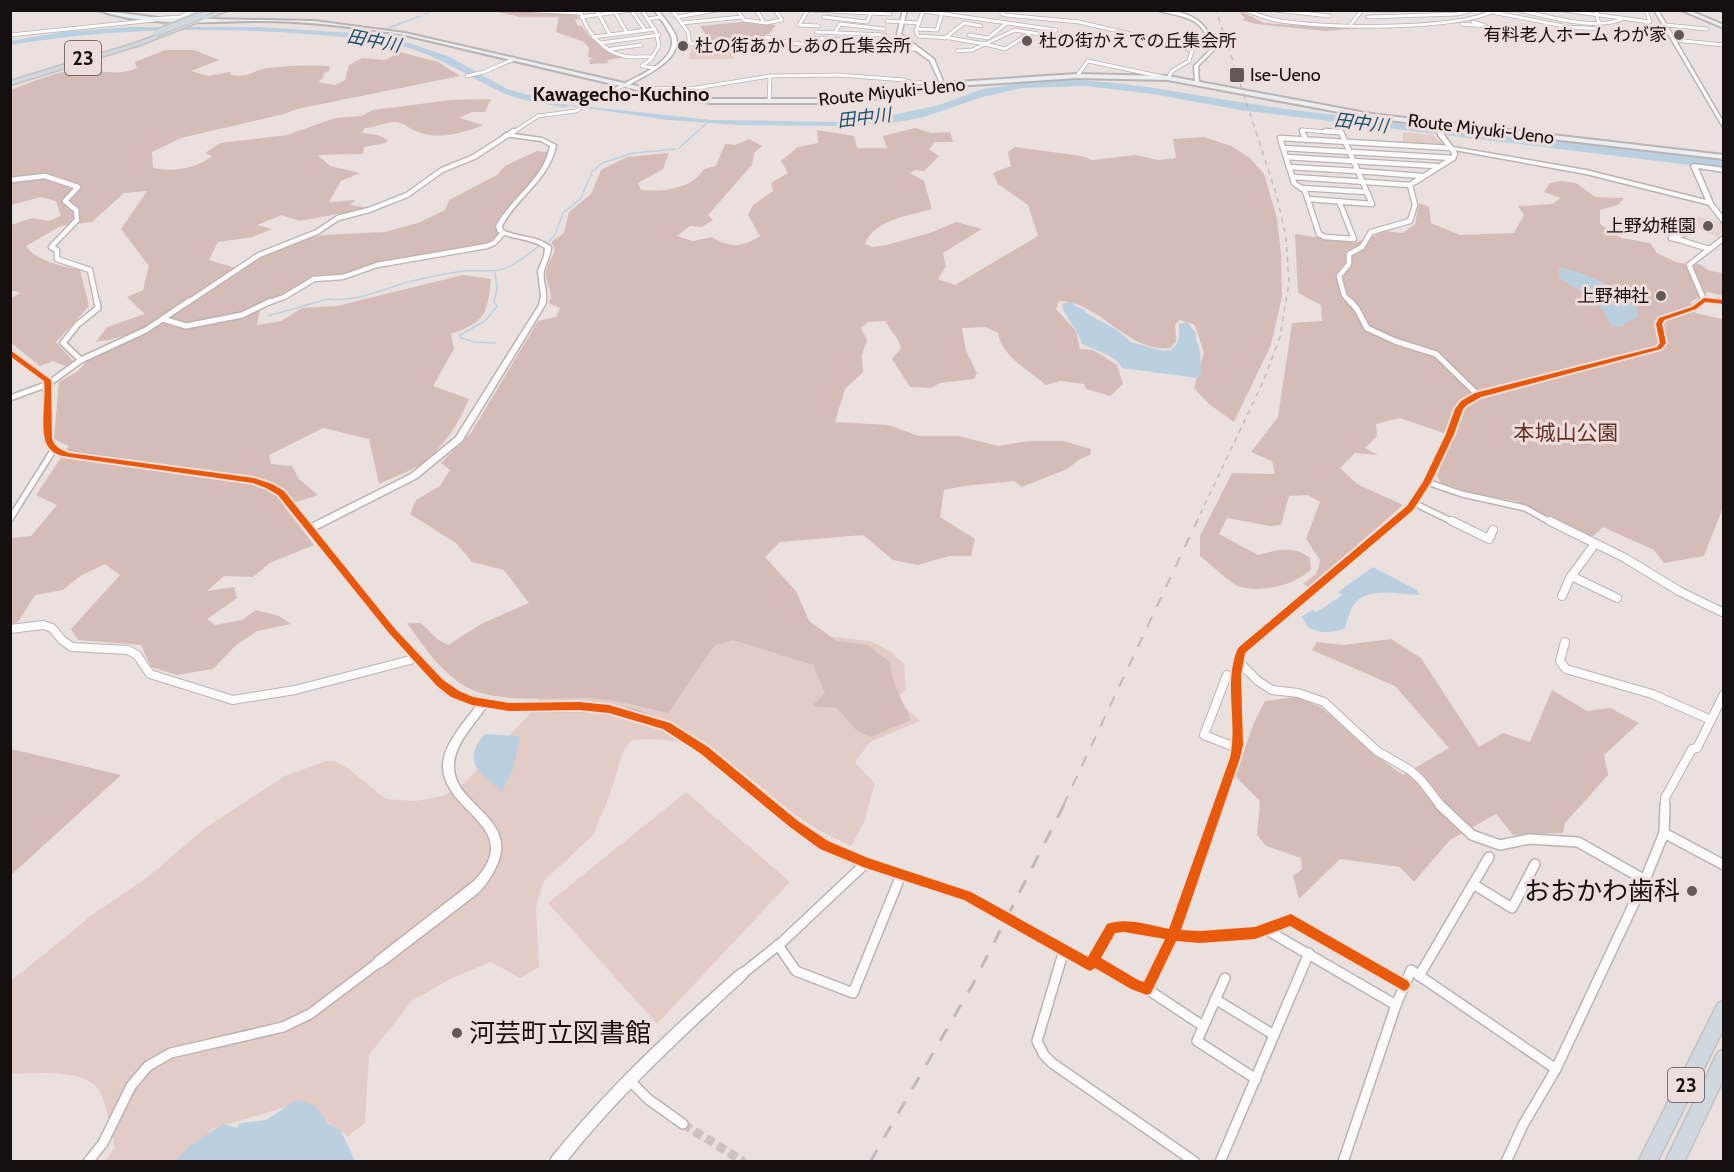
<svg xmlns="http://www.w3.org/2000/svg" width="1734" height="1172" font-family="Cabin,'Noto Sans JP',sans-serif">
  <rect width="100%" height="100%" fill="#eae1df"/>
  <path fill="#e5d4cf" d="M1691,215L1722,222L1723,235L1720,238L1685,223Z"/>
  <g fill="#e4ccc6">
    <path d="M759,42L762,45L775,44L773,50L758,54H735L733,59H688L693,46L749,45Z"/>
    <path d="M1403,132L1433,135L1445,146L1403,145L1398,141H1403Z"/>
    <path d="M715,637L778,640L835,637L870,641L890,651L904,664L906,690L895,699L920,721L870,742L855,762L875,784L864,822L851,846L820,831L793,813L713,748L660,739L632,740L623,752L609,797L593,835L543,882L536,908L539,967L520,978L491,962L450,979L412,1001L369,1055L365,1123L348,1136L299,1103L212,1129L185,1161H105L115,1147C110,1130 108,1107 100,1092C86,1067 35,1074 11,1074V981L92,915L149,876L205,828L285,776L326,761H334L349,769L386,799L415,801L443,796L459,788L527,717L550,680Z"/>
    <path d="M686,792L790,882L657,1024L548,903Z"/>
  </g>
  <g fill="#d5bcb6">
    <path d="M493,11L577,14L579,19L575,20L578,26H582C591,41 609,55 628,57L607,60L609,63L590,64L589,60L593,58L588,57L589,48L584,42L556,32L559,17H520Z"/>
    <path d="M1243,12L1264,23L1307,26L1310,24L1388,26L1392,29L1372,27L1326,31L1256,24L1242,20L1245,18L1240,13Z"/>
    <path d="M742,22L776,25L769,34L734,42L705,43V34L700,26Z"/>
    <path d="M165,50H194L219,60L191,71L208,76L230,72L231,75C253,78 251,70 268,68C288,66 306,65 326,66H330L329,71L324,73L323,78L318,82L335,85L345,80L349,65L362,58L385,60L400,52L438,62L460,76L297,109L284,114L181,138L152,152L153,168C174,172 195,169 212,156L205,153L220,143L287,135L335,118L362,116L373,110L451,100L491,99L485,112H472L459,118L483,125C463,133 439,140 418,132C411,130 404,123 397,122C386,121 376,128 365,128L362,133L377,135L388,140L386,143L364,147L363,154L318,155L330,166L360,173L341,181L329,202L356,200L350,205L371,208L299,221L282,215L257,225L272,229L253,237L218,242L209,260L235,268C192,297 149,336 96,342L107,327L145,314L127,297L143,290L149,266L121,229L147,191L124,193L92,222L61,226L26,246C37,262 63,266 80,270L89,306L56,342L73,361L65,366L53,361L40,366L11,343V298L21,293L11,290V225L32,218L49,221L61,216L56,201L41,197L11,205V90C29,83 50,74 69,71C95,66 114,79 137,68L135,62Z"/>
    <path d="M915,128L931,133L950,132L953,142H935L929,149L939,156L924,171L915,170L910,173L924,181L932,209C908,216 875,219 865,244L873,247L886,245L930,233L956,222L982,229L943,253L946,266L938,279L955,285L1038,236L1028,205L998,184L993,173L1011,166L1008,152L1015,147L1082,156L1092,160L1136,155L1158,160L1176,158L1173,139L1204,137L1231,146L1250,158L1264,174L1277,218L1281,254L1282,296L1271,345L1234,422L1209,404L1194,388L1204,353L1195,325L1180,320L1175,324L1176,342L1170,348C1127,353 1100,301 1059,301L1056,309L1076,331L1080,349L1093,350L1117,365L1123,384L1110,396L1086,389L1084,384L1060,381L1046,385C1029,370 1002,357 998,333L985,327L962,328L966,351L977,373L974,379L940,383L930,388L910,387L892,359L901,348C898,336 890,332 886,321L868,322L861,328L867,340L862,355L863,372L845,389L835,422L888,425L919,436H959L998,446L1028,441H1063L1091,449L1090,455L1080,459L1067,469L1022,487L1014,481C990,484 968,484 944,490L940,517L975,539L971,556H949L918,565L893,560L863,535L780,542L765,557L796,591L809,621L837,641L868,645L890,662L893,681L911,720L870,737L856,730L837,708L812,706L825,693L813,665L733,640L714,646L668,713C641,706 616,700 588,698C552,697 513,703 478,692C447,682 425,648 407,623H421L437,639L448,645L483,623L529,603L504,570L472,562L456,543L410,514L416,500L440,486L450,470L441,463L471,433L538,321L556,317L560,308L548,303L551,298C551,290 546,282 546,274C546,261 560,254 551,242L564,233L569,212L591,194L601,170L627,157L669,153L663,169L638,183L641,190C663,192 692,189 704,169L716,166L725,144L735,145L749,139L762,146L754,153L752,165L708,215L713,220L702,227L690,226L677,236L693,241L712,237C730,248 742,248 760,236L748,215L753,205L773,191L771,183L788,173L781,161L798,147L818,143L817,130L854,136L857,148H887L883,136Z"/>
    <path d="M537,151L547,152L548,155L530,185L498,220L494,226L500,235L494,242L378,264L360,272L318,277L305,281L297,289L277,300L258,305L260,310L257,325L281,321L302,308L337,306L463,275L491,279C487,315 486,321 451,334L454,349L433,386L469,399C458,425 442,450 418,466C406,473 391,478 379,484L369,439L323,428L269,455L271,464L292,466L299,479L318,495L284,506L314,545L270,563L253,577L224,576L207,591L234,587L237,598L207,619L215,625L242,620L256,610L279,616L291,624L257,631L236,645L213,669L177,675L151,667L141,645L78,640L71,629L120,575L105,564L80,576L63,590L35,595L18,622L11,624V538L31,536L57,505L36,495L69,446L54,439L59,382L78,371L87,361L110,347L146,333L255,259L298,241L323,235L385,232L418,223L445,210L449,200L497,175L505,166Z"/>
    <path d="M1562,181L1576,183L1595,197L1624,198L1618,205L1600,210V224L1621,238L1650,243L1657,253L1678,263L1699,264L1710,271L1723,273V296L1708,292L1691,302L1695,313L1723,319V507L1704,556L1664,563L1654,550L1603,527L1590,539L1517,501L1476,494L1441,483L1437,476L1452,436L1400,418L1376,424L1377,436L1365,448L1378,455L1355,453L1340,468L1357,484L1403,505L1309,587L1303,584L1317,573L1320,560L1306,539L1320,502L1308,495L1289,496L1281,525L1270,526L1227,518L1219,534L1258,555C1276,550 1294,545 1310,558L1311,569C1296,585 1262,593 1241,587C1231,585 1210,563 1200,556V536L1232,473L1275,474L1272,461L1251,452L1278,417L1292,323L1322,321L1321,305L1298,293L1295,234L1355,243L1385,231L1403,233L1415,224L1419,203L1429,207L1431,223L1460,235L1514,233L1524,215L1518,206L1552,204L1561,198L1544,192L1550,183Z"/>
    <path d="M1391,639L1421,658L1479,747L1503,733L1530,742L1552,690L1587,711L1610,708L1639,723L1604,755L1608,775L1565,823L1563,833L1513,835L1496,814L1450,840L1414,882L1400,867L1340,859L1299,899L1293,876L1302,869L1301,858L1266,846L1257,835L1260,801L1235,776C1246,749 1250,727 1265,701L1297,697L1322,708L1374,754L1403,775L1449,748L1395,686L1312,650L1317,642L1343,645Z"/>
    <path d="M11,749L121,775L11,875L10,749Z"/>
  </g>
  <g fill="#bad0e0">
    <path d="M1044,80C1126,78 1206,99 1287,109C1432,128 1578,143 1723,160V169L1240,110L1153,94L1086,86L1023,88L982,97L924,117L898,122L835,126L738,125L668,120L545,102L711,120L838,122L884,117L939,105L983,89Z"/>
    <path d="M1559,267C1594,276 1612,283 1638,310L1637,317L1620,327L1610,325L1606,315L1593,298L1559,278Z"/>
    <path d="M1067,302H1073L1075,306L1085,310L1086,313L1117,330L1131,342L1163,351L1170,350L1176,345L1179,337V324L1187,322L1196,333C1195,339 1199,346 1200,353C1201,360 1200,367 1201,374L1197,378L1122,368C1116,355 1094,350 1082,344C1079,330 1062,314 1062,304Z"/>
    <path d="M1373,567L1417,590L1420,595C1403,595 1369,587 1356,602C1350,608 1348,620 1345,628C1335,633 1319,634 1310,628C1303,623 1307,621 1301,617L1312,610L1317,612L1342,595L1338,592Z"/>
    <path d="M485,734L520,736L513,769L502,791C479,774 461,760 485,734Z"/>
    <path d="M297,1100C315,1104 319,1108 328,1124L340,1129L355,1161H175L192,1144L223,1124L237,1128L240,1123L266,1120Z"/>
  </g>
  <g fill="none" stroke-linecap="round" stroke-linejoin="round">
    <g stroke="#bad0e0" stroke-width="1.5">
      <path d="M424,14L435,10"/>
      <path d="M386,29L420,16"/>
      <path d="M367,36L380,31"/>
      <path d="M679,148L708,122"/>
      <path d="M549,241L555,235L563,213L581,198L592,172L602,163L633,153L676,149"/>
      <path d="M495,272L497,290L494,301L497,306L485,321L460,335L461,338L474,342L495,343"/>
      <path d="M268,316L328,299C354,302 380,291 404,283C424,278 443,274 463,271C477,269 491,273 504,269C517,264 528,254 539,246"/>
    </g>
    <path fill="#bad0e0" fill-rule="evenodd" d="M128,27H258L367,34L412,44L450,57L507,89L569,106L565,108C544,103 518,101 499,91C467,76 439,56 405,47C367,37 330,36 292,33C198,27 103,29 10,45V41L63,32Z"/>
    <path stroke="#cac2c0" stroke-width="9" stroke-dasharray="9 4.5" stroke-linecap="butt" d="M683,1124L744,1162"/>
    <g stroke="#bab3b2" stroke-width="4.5">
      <g id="minor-far4">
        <path d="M519,10L580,13"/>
        <path d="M580,10C585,30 603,52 624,56C634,58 644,56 653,57"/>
        <path d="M614,10L627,33"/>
        <path d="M631,10L645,30"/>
        <path d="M642,10L656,32L659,46L651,59L642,66L655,68"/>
        <path d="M672,10L688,32L690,44"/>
        <path d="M737,10L744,20L766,23L782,20L775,10"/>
        <path d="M756,10L764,22"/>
        <path d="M808,10L799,25L819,26"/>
        <path d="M811,10L890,14"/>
        <path d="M1002,10V14L1006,15L1079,22L1157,40L1213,46"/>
        <path d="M1246,10C1257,15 1269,19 1281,21C1329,28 1454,31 1496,10"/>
        <path d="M1276,10L1329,16"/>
        <path d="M1383,10H1394"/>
        <path d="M1482,10L1568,27L1600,29L1596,10"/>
        <path d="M1519,10C1547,16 1595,31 1622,19"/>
        <path d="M1563,10L1650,22L1646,10"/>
        <path d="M597,11L610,35"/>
        <path d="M923,11L1056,30L1050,36L1015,30L985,44L950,38L918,36L916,31Z"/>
        <path d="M581,17L632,10"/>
        <path d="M677,17L716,10"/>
        <path d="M824,17L867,22L871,13"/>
        <path d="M1368,17L1458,14L1471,10"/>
        <path d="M150,19L180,17L197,10"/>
        <path d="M647,19L661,17"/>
        <path d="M887,21L919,23"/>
        <path d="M682,23L742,17"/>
        <path d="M1351,24L1362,10"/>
        <path d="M1462,24L1486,26L1473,22"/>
        <path d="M1666,25L1707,29"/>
        <path d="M917,29L937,30L942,13"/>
        <path d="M816,32L885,35"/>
        <path d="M835,33L840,24L884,29"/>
        <path d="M10,35L155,20"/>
        <path d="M969,35L988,38L1007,23"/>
        <path d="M593,37L655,29"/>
        <path d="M812,38L893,43L895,50"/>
        <path d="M945,38L964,23L981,26"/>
        <path d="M1674,40L1724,45"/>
        <path d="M601,43L659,35"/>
        <path d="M674,44L739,43L766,37L792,43L862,50L917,49"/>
        <path d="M985,44L1005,49L1030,33"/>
        <path d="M611,49L641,45"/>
        <path d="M957,51L972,50L985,44"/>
        <path d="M467,76L484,72L514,59"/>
        <path d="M1077,76L1088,61L1168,78L1172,71L1189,61L1192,51L1177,44"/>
        <path d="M642,89L696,88L770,76L839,75L904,80C914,86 925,79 934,86"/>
        <path d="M769,101L770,76"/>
        <path d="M512,133L538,116L576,111L593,99L625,85"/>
        <path d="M1303,133L1302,130L1341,133"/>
      </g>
    </g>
    <g stroke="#bab3b2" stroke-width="7">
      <g id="minor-far3">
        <path d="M1302,131L1306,140"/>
        <path d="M1283,148L1453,158"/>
        <path d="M1286,157L1436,166"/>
        <path d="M1289,167L1357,171"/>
        <path d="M1357,171L1422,176"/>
        <path d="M1293,177L1410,185L1453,158"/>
        <path d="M10,180L45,176L78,187L65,201L76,210L77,220L51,247L57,250V259L90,270L97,303"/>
        <path d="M1301,188L1367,192"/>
        <path d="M1308,199L1372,204L1341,132L1325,131"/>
        <path d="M1339,201L1354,239L1325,237L1319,234L1305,191L1294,183L1280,138L1451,148L1455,154L1453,158"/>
        <path d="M1710,203L1724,221"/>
        <path d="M1676,237L1680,240L1671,238Z"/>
        <path d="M1676,237L1690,231"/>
        <path d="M1680,240L1709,249"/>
        <path d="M1704,300L1689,265L1724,238"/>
        <path d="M187,303L259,255L317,232L338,218L369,210L407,195L442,170L474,157L514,131"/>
        <path d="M267,303L284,297L314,279L343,277L377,265L487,246L494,243L503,233"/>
        <path d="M1351,303L1344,295L1339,276L1349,264V254L1362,247L1371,232L1410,221L1415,205L1410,185"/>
        <path d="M1700,303L1704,300L1724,302"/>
      </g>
    </g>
    <g stroke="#bab3b2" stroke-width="8">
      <g id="minor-far2">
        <path d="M1350,301L1357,309L1367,328L1395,341L1436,354L1478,395"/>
        <path d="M1718,301L1724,302"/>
        <path d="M163,319L186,326L242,315L271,301"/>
        <path d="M81,360L63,343L77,325L98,308L97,301"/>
        <path d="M10,398L48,384L81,360L146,330L189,301"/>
        <path d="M1427,482L1462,494L1525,508L1552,523"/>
        <path d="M1414,503L1455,523"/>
        <path d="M10,519L54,449"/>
        <path d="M1393,523C1427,494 1444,451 1459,409L1464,403L1478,395L1659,348L1663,343L1659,324L1661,319L1694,308L1702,301"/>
      </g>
    </g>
    <g stroke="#bab3b2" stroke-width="10">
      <g id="minor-far1">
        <path d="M1452,521L1489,539L1493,530"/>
        <path d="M1550,521L1625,558L1679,591L1724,613"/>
        <path d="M1571,576L1617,598"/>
        <path d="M1562,596L1570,578L1594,545"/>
        <path d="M10,629L43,625L52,628L63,641L72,647L128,650L137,655L150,674L233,700L295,690L418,658"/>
        <path d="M1565,642L1560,661L1566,669L1652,694L1711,720"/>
        <path d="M1239,662L1258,681L1272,690L1298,693L1324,702L1377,751L1410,770L1421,780L1441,806"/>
        <path d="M1227,675L1204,735L1237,748"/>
        <path d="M1218,806L1238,745L1236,675L1241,651L1394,521"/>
        <path d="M1665,806V798L1692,749L1697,748L1724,694"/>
      </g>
    </g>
    <g stroke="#bab3b2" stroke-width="12">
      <g id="minor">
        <path d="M1440,805L1472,835L1500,845L1529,839L1578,842L1645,880"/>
        <path d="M1664,833L1724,865"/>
        <path d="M1473,884L1512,908L1535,864"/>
        <path d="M1265,929L1396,1005"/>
        <path d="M778,945L796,971L853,993L901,875L967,896L1090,965L1111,928L1124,926L1173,935L1200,937L1255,933L1291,920L1404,985"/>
        <path d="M1064,950L1037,1041L1044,1055L1052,1063L1195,1162"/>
        <path d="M1093,960L1135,985L1147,989L1173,935L1219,805"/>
        <path d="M742,974L781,943L866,863"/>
        <path d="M1419,976L1489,857"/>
        <path d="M1225,978L1197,1041L1256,1079"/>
        <path d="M1147,989L1203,1026"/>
        <path d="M1215,999L1274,1035"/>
        <path d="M628,1079L648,1099L683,1124"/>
        <path d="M88,1162L103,1143L131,1086L148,1066L171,1053L283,1027L310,1014L379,962"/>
        <path d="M1220,1162L1309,953"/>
        <path d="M1343,1162L1396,1005L1411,970L1556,1069"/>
        <path d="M1506,1162L1523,1125L1556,1069L1645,880L1664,833L1665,805"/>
      </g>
    </g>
    <g stroke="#bab3b2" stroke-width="3">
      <g id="tertiary">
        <path d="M654,10H658C664,18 671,26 675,34C686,59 642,77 627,86H623V84C639,76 682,58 670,34C666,26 660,18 654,10Z"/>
        <path d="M903,10H907L901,34L934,59L945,86L941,85L930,61L904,42L897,34Z"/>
        <path d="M1156,10C1186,10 1207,18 1215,49L1198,66L1199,83L1195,82L1194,66L1211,49C1203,15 1184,18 1156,10Z"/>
        <path d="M1654,10H1658L1724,123V129Z"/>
        <path d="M1719,10H1724V12L1720,11Z"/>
        <path d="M1439,122L1442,124L1444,135L1453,147L1586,170L1706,200L1691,166L1694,164L1724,168V172L1698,168L1713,203L1710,205L1586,174L1449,149L1438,135L1436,124Z"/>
        <path d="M506,133L542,138L556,145C550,179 517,197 502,226L503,230C518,238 537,235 551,247C551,256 546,262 544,271C542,283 549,293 545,305L462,441L417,478L315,530L395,629L449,686L466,695L509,703H595L632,710L670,723L708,747L798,821L828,841L868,859L905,871L907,875L905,879L901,880L862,867L820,849L790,827L700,753L662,729L632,718L595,711H509L486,707C475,724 456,742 454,763C450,805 521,817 496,867C491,877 486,885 478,893L383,966L379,968L375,966L373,962L375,958L474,881C526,827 443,813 443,766C443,745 465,721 477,705L460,701L443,692L389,633L278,495L266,488L253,483L69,457C57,455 49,451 44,439V381L10,356V350L51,380L52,439L57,447L65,451L257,479L272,484L284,491L311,524L411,474L456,437L539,305L541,296L538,271L544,256L545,248C531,238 513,240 498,232L496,226C512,197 544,179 550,146L541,141L504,136L503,135Z"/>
        <path d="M742,968L746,970L748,974L746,978C683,1036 620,1094 566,1162H550L552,1157C608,1088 672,1028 738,970Z"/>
      </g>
    </g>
    <g stroke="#bab3b2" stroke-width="4">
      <g id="secondary">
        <path d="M98,10L159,18L314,21L405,33L663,92L710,99H822L873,95L956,82L1077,74L1168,76L1371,114L1724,155V159L1371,118L1168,80L1077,78L956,86L873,99L822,103H710L663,96L405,35C356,27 308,21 258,21C206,21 149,28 98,10Z"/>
        <path d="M1688,10L1724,25V28L1681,10Z"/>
      </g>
    </g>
    <g stroke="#c4c0bf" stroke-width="3">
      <g id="trunk">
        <path d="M198,10H206L170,26L165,25Z"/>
        <path d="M221,10H229L140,45L10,85V81L136,43Z"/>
        <path d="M1724,1001V1028L1657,1162H1638L1718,1003Z"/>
        <path d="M1724,1049V1078L1684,1162H1665L1718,1052Z"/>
      </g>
    </g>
    <use href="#minor-far4" stroke="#fcfafa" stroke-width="3"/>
    <use href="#minor-far3" stroke="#fcfafa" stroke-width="4.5"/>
    <use href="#minor-far2" stroke="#fcfafa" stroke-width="5"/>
    <use href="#minor-far1" stroke="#fcfafa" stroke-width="8"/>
    <use href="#minor" stroke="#fcfafa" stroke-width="9"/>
    <use href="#tertiary" fill="#fcfafa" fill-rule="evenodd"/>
    <use href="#secondary" fill="#eaeef0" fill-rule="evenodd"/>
    <use href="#trunk" fill="#ced8de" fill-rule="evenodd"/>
    <path stroke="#bcbaba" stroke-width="1.5" stroke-dasharray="5 5" stroke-linecap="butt" d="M1196,523L1263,382L1280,337L1289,283L1286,237L1276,193L1216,10"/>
    <path stroke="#bcbaba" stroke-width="2" stroke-dasharray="11 11" stroke-linecap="butt" d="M1063,806L1197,521"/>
    <path stroke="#bcbaba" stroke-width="3" stroke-dasharray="14 14" stroke-linecap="butt" d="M870,1162L973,984L1064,805"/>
    <g stroke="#c4c0bf" stroke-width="8" stroke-linecap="butt">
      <path id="trunk-bridge" d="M156,33L202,15"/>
    </g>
    <use href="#trunk-bridge" stroke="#ced8de" stroke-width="6"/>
    <g stroke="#eededb" stroke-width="4">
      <path id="cycleway" d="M1704,298L1724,300V304L1705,302L1696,309L1664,320L1662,324L1666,343L1661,349L1481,397L1467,405L1463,409L1454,434L1431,482L1413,510L1245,653L1241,675L1243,745L1240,758L1181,930L1200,931L1255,927L1291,914L1408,981L1410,985L1408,989L1404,991L1290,926L1255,939L1200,943L1176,941L1151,993L1147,995L1131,989L1095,968L1090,971L1086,969L964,900L866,868L820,849L790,827L700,753L663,729L609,713L579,710L509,711L472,705L451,697L437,686L389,633L278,495L266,488L253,483L69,457C63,456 56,455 51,450C37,438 47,399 44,381L10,356V350L51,380L52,439C55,447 61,450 69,453L254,478L272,484L284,491L395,629L443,680L459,691L473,697L509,703L579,702L609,705L670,723L708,747L798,821L828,841L868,858L971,892L1088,957L1107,924C1126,917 1149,925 1169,929L1230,758C1238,722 1223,683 1238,648L1407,506L1423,482L1446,434L1455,409L1461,401L1475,393L1657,347L1660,343L1656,324L1659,318L1692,307ZM1124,932L1165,939L1144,982L1138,980L1101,958L1115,933Z"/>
    </g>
    <use href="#cycleway" fill="#e8590c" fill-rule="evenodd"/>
  </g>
  <g fill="#605958" stroke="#eededb" stroke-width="2">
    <circle cx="1679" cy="35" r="6"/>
    <circle cx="1027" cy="41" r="6"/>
    <circle cx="683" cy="46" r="6"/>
    <rect x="1229" y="67" width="16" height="16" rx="3"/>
    <circle cx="1708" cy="226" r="6"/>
    <circle cx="1661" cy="296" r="6"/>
    <circle cx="1692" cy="891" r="6"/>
    <circle cx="457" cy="1033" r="6"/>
  </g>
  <g text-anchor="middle" stroke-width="6" stroke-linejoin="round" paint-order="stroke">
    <g font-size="18" fill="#15100f" stroke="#eededb" text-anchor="end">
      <text x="1667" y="41">有料老人ホーム わが家</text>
      <text x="1039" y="47" text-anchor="start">杜の街かえでの丘集会所</text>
      <text x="695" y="52" text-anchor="start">杜の街あかしあの丘集会所</text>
      <text x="1250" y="81" text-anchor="start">Ise-Ueno</text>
      <text x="1696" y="232">上野幼稚園</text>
      <text x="1649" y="302">上野神社</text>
    </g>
    <g font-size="18" font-style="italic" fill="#165171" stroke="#eededb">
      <text transform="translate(374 41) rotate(11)" y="6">田中川</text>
      <text transform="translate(864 118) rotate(-7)" y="6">田中川</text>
      <text transform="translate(1361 123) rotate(7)" y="6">田中川</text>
    </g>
    <g font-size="18" fill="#15100f" stroke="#eededb">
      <text transform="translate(892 92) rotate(-6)" y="6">Route Miyuki-Ueno</text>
      <text transform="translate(1481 129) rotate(7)" y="6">Route Miyuki-Ueno</text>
    </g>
    <g fill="#eededb" stroke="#564e4c" stroke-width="1.5">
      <rect x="65" y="41" width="36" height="34" rx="4.5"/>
      <rect x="1668" y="1068" width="36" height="34" rx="4.5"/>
    </g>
    <g font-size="20" font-weight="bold" fill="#15100f">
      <text x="83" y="65">23</text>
      <text x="1686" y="1092">23</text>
    </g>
    <g font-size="20" font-weight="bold" fill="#15100f" stroke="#eededb">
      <text x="621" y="101">Kawagecho-Kuchino</text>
    </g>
    <g font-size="21" fill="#653025" stroke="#eededb">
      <text x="1566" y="440">本城山公園</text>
    </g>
    <g font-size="26" fill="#15100f" stroke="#eededb" text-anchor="end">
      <text x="1680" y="900">おおかわ歯科</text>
      <text x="469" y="1042" text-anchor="start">河芸町立図書館</text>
    </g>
  </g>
  <rect width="1734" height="1172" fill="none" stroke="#15100f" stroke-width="24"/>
</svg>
